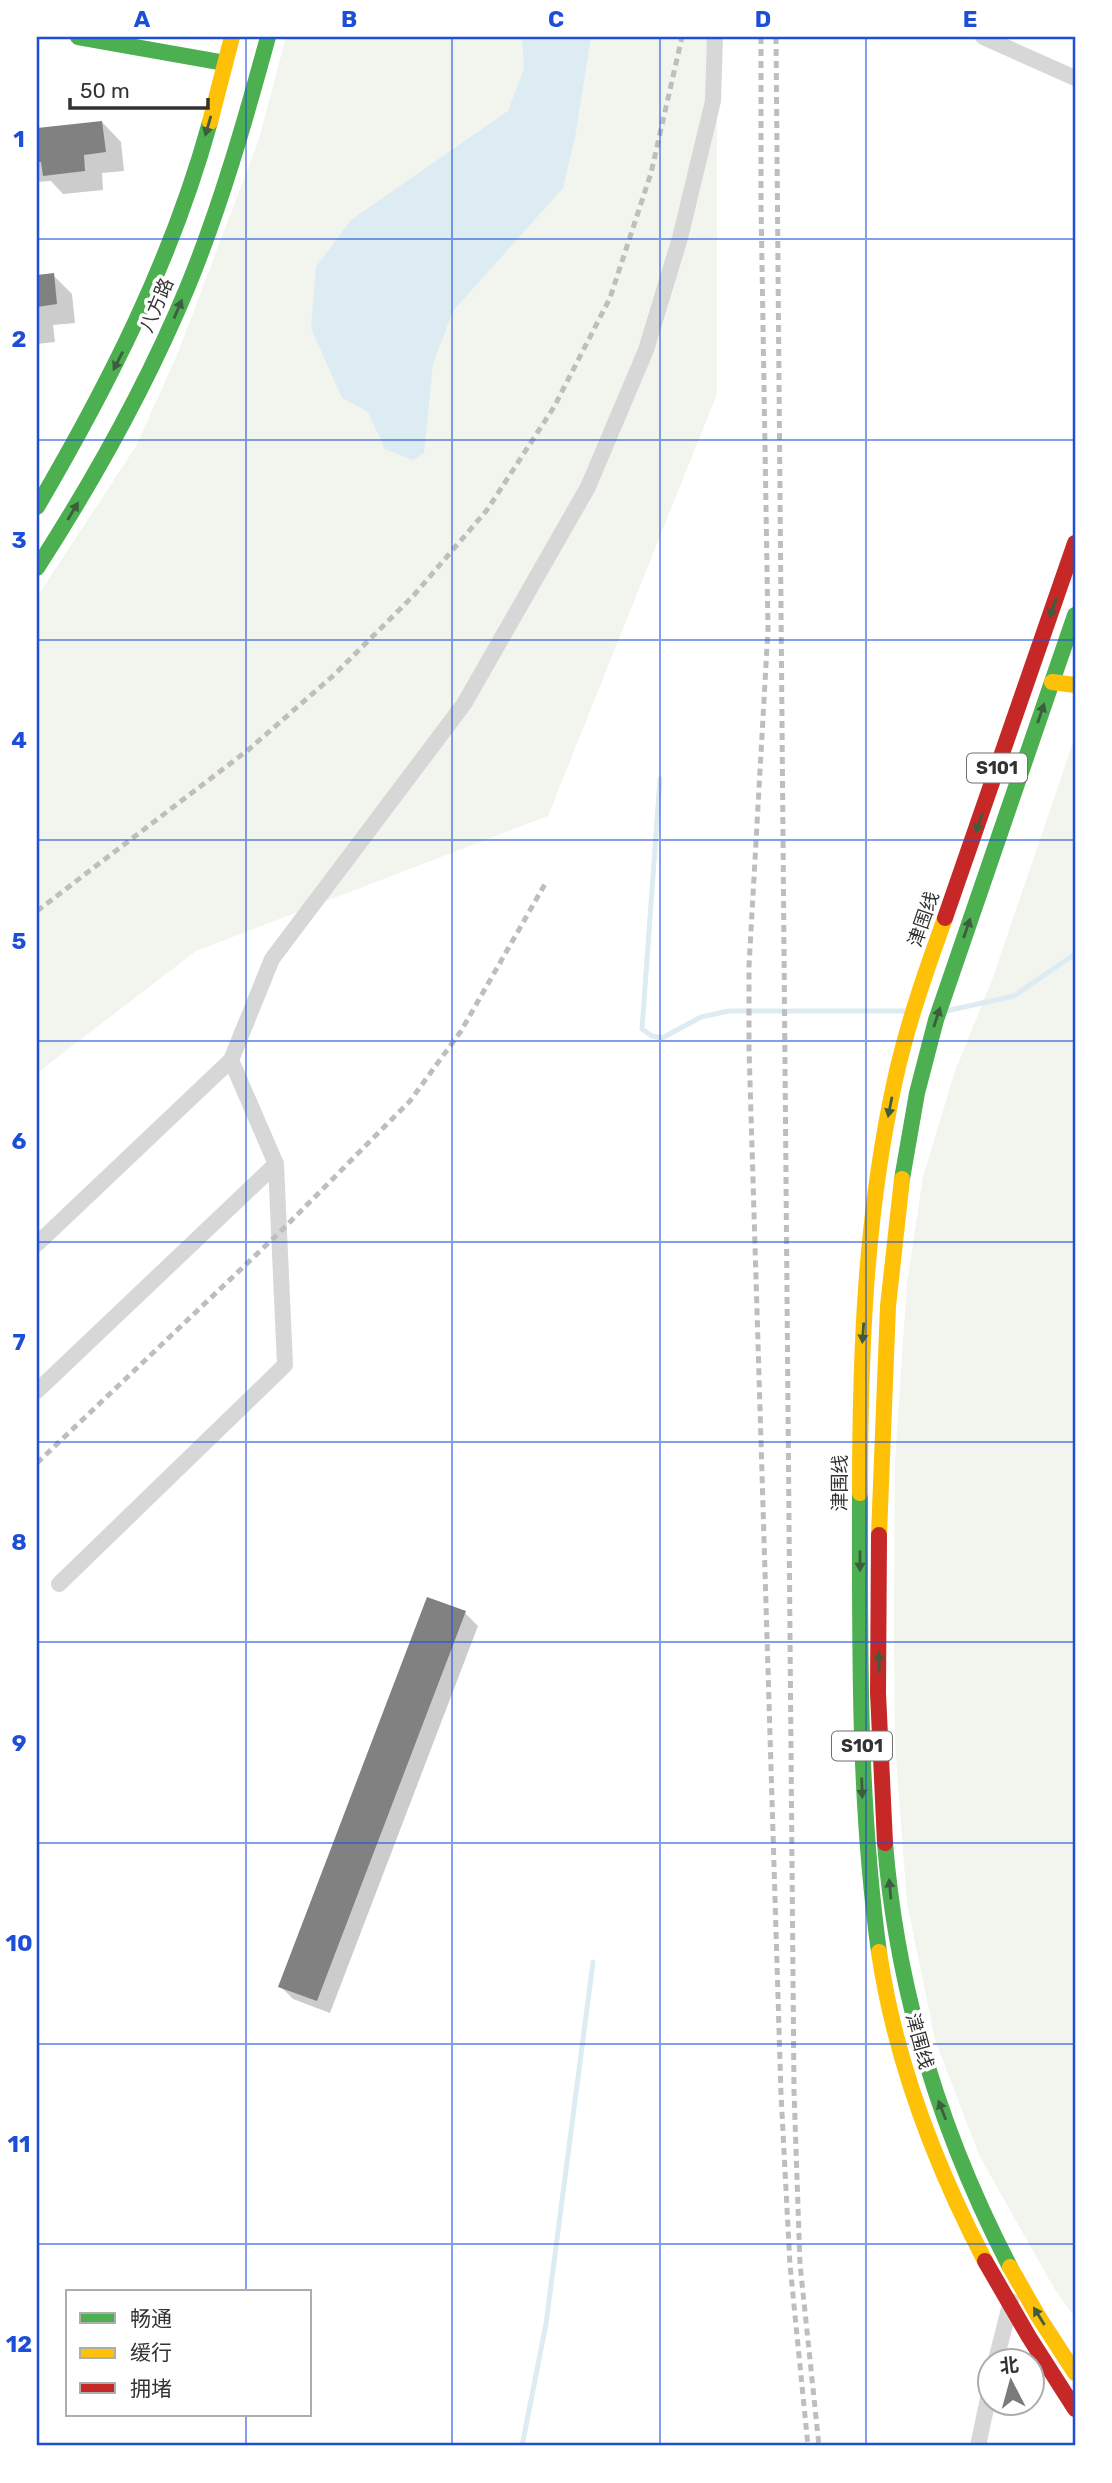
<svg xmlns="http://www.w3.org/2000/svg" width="1112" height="2483" font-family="Rubik,'Noto Sans SC',sans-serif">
  <rect width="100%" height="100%" fill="#fff"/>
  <g fill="#f1f5ed">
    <path d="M286,37H717V394L548,816L196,951L37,1073V597L136,446L177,355L259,139Z"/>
    <path d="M1075,737V2318L1054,2288L980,2157L935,2040L907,1903L895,1744L894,1626L895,1461L907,1283L923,1177L955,1071L992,980Z"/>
  </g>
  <path fill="#ddebf3" d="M522,37H591L575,137L563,188L453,311L433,364L424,453L413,460L385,449L368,412L342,398L311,328L316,267L351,220L508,111L524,68Z"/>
  <g fill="#0003">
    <path d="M102,122L121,142L124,171L102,173L103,190L63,194L51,181L37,182V129Z"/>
    <path d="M53,275L72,294L75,323L53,325L55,342L37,344V276Z"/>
    <path d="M465,1613L478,1626L330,2013L293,1999L280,1986Z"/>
  </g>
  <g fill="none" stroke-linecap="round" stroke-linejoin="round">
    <g stroke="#ddebf3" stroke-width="5">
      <path d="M660,779L642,1029L652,1036L662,1038L701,1017L729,1011H905"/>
      <path d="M946,1011L1014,996L1075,954"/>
      <path d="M522,2446L546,2324L593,1962"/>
    </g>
  </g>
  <g fill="#818181">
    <path d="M102,121L106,152L84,155L85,171L43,176L41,162H37V128Z"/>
    <path d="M54,273L57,304L37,307V275Z"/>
    <path d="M427,1597L466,1611L317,2001L278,1987Z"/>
  </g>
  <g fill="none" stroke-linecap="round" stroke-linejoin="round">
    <g stroke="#d7d7d7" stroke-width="16">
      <path d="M983,37L1075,78"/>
      <path d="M37,1244L231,1060L272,959L464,704L588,487L646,350L680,238L713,101L715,37"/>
      <path d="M37,1391L276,1164"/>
      <path d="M59,1584L285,1365L276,1164L231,1060"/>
      <path d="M996,2360L1011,2301"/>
      <path d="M978,2446L990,2389"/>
    </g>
    <g stroke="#4caf50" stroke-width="16">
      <path d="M78,37L225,63"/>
      <path d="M37,507C109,384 172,260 210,122"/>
      <path d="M37,568C95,478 147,385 188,286C221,205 245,121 268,37"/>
      <path d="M902,1179L917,1093L936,1020L1075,615"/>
      <path d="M860,1493C860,1646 858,1799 879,1952"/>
      <path d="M885,1843C897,1993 941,2134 1010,2267"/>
    </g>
    <g stroke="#ffc107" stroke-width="16">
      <path d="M210,122L232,37"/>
      <path d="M1052,682L1075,685"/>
      <path d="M860,1493C860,1354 865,1216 895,1080C907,1025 926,971 945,918"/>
      <path d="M879,1535L888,1306L902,1179"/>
      <path d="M879,1952C895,2061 934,2163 985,2261"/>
      <path d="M1010,2267L1038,2316L1075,2373"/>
    </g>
    <g stroke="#c62828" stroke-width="16">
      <path d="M945,918L1075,543"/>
      <path d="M879,1535L878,1693L885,1843"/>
      <path d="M985,2261L1029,2337L1075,2409"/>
    </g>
    <g stroke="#bebebe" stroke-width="5" stroke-dasharray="7 5" stroke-linecap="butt">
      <path d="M761,37V204L768,629L749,966V1049L781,2094L790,2265L808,2446"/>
      <path d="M776,37L794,2091L800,2264L819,2446"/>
      <path d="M37,911L248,750L334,675L414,595L487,510L554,407L610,298L651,173L682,37"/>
      <path d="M37,1463L279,1233L410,1101L461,1031L545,884"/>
    </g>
  </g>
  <defs><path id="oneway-solid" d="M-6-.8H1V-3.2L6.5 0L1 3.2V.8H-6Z" transform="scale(1.75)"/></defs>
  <g fill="#3c5e3d">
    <use href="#oneway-solid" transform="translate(208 126) rotate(106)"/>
    <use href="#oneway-solid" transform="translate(178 309) rotate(-67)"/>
    <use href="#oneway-solid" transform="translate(118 361) rotate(117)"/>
    <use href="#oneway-solid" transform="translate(73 511) rotate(-59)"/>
    <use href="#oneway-solid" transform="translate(1053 608) rotate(109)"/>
    <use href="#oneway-solid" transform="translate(1041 713) rotate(-71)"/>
    <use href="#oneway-solid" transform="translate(979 823) rotate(109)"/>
    <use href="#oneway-solid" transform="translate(967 928) rotate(-71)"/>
    <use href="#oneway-solid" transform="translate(937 1017) rotate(-72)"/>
    <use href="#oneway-solid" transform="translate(890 1107) rotate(101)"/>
    <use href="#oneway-solid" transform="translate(863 1333) rotate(94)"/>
    <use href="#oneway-solid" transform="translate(860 1561) rotate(90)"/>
    <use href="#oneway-solid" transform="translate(879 1662) rotate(-91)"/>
    <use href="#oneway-solid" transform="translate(862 1788) rotate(88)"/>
    <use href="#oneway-solid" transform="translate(890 1889) rotate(-95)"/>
    <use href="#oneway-solid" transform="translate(942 2110) rotate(-111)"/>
    <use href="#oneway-solid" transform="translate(1039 2316) rotate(-122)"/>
  </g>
  <path fill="none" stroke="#1d4ed8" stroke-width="2" stroke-opacity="0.55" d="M246,37V2292M452,37V2446M660,37V2446M866,37V2446M37,239H1075M37,440H1075M37,640H1075M37,840H1075M37,1041H1075M37,1242H1075M37,1442H1075M37,1642H1075M37,1843H1075M37,2044H1075M37,2244H1075M246,2415V2446"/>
  <g text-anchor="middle" stroke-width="7" stroke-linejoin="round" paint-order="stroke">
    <g fill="#fff" stroke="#707070" stroke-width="2">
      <rect x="967" y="753.5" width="60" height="29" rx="5"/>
      <rect x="832" y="1731.5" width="60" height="29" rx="5"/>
    </g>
    <g font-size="18" font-weight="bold" fill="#333">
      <text x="997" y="774">S101</text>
      <text x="862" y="1752">S101</text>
    </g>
    <g font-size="19" fill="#333" stroke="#fff">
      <text transform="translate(156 305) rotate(-67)" y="7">八方路</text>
      <text transform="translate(923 919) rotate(-71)" y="7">津围线</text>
      <text transform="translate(839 1483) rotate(-90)" y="7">津围线</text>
      <text transform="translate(920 2041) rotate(75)" y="7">津围线</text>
    </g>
  </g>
  <rect width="1112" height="2483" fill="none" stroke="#ffffff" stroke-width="77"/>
  <rect x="66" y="2290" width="245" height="126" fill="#ffffff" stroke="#adadad" stroke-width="2"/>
  <rect x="80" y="2313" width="35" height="10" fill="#4caf50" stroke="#adadad" stroke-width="2"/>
  <text x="130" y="2326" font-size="21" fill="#333333">畅通</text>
  <rect x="80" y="2348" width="35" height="10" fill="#ffc107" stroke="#adadad" stroke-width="2"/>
  <text x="130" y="2360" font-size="21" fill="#333333">缓行</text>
  <rect x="80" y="2383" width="35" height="10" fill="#c62828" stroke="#adadad" stroke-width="2"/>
  <text x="130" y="2396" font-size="21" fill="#333333">拥堵</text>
  <g transform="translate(1011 2382) rotate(354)"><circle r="33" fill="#ffffff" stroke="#adadad" stroke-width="2"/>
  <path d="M0-5L12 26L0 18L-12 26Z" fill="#7a7a7a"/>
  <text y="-10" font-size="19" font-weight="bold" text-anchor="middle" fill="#333333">北</text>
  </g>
  <path d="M70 98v10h138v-10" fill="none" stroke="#333333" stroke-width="3.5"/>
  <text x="80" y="98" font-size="21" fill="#333333" stroke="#ffffff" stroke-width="5" paint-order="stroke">50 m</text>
  <rect x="38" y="38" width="1036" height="2406" fill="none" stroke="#1d4ed8" stroke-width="2.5"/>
  <g font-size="23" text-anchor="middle" font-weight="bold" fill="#1d4ed8">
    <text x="142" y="27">A</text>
    <text x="349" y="27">B</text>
    <text x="556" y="27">C</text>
    <text x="763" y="27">D</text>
    <text x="970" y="27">E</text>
    <text x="19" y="147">1</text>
    <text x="19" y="347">2</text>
    <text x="19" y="548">3</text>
    <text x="19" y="748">4</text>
    <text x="19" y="949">5</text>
    <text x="19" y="1149">6</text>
    <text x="19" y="1350">7</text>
    <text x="19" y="1550">8</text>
    <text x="19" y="1751">9</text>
    <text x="19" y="1951">10</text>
    <text x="19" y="2152">11</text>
    <text x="19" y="2352">12</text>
  </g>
</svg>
